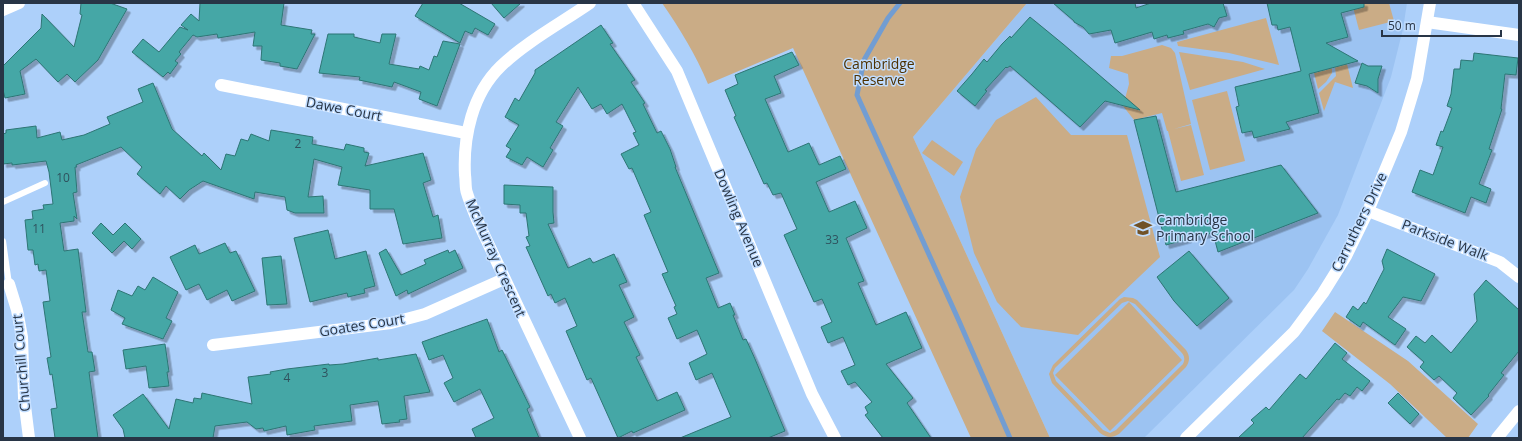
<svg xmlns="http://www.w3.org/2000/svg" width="1522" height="441" font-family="'Open Sans',sans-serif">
  <defs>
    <filter id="shadow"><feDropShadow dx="3.5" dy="3.5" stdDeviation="0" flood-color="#0004"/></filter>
  </defs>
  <rect width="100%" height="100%" fill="#add0fa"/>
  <path fill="#9cc3f2" d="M1027,3H1407L1403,29L1391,77L1338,215L1308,269L1294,290L1144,438H1050L913,137Z"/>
  <g fill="#caac86" fill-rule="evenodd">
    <path d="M662,3H1027L913,137L1050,438H971L793,48L708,84C696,55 680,29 662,3Z"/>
    <path d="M1352,3H1389L1394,21L1359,30Z"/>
    <path d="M1266,18L1279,65L1229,53L1178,46L1177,42Z"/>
    <path d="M1162,45L1171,48L1175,53L1191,124L1174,129L1191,125L1204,175L1181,181L1168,131H1167L1162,113L1134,120L1123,106L1129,84L1128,74L1109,68L1111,56H1122Z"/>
    <path d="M1179,52L1243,62L1265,69L1190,90Z"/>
    <path d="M1347,64L1353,88L1335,82L1324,111L1319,93L1336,76L1335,67Z"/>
    <path d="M1332,68V73L1326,82L1318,89L1314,73Z"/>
    <path d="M1227,91L1245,161L1210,170L1192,100Z"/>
    <path d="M1036,97L1071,135H1127L1160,257L1078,335L1021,327L997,302L974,253L960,197L976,149L996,120Z"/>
    <path d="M932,140L963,162L954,176L922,153Z"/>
    <path d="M1124,297L1133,298L1137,300L1186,350C1190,356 1190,361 1186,367L1119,434C1112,438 1107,438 1100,433L1052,383L1049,374L1053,365L1120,299ZM1128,301L1135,304L1181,352C1185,356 1185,360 1183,364L1116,430L1110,433L1103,430L1056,381L1053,373L1055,368L1122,303Z"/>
    <path d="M1129,302L1182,360L1110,431L1055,375Z"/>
    <path d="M1335,312L1408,361L1478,424L1468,438H1447L1390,384L1322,331Z"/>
  </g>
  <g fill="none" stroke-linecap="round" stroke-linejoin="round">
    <path stroke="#729dd2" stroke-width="5" d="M900,3L888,18L864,60L857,95L959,321L1010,438"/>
  </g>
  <g fill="#44a7a6" stroke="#2e7574" filter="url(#shadow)">
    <path d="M81,3H110L127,9L98,60L75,82L67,74L58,82L36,59L20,71L25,94L5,98L3,90V66L41,28L42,14L74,47L82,15L80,14Z"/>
    <path d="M200,3H284L281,25L312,30L311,34H315L297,69L280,66V63L261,60L262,46H253L255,32L218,38L217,34L197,37L193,35L179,52L181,54L175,61L178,63L170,74L168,72L163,77L132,52L143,39L159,52L180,27L188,30L181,25L191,14L199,21Z"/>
    <path d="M423,3H459L495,24L488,35L475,28L472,34L465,31L460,43L415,16Z"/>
    <path d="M491,3H521L504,18Z"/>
    <path d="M1053,3H1135L1136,8L1151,3H1223L1227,16L1219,18L1214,27L1208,24L1183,31L1184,34L1168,38L1167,35L1154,39L1152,32L1115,43L1111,30L1089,34L1083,27L1074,22V21Z"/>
    <path d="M1267,3H1364V7L1341,13L1348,37L1326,43L1358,61L1309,74L1319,113L1286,122L1290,129L1254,138L1252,131L1242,133L1236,107L1239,106L1235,87L1301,71L1290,27L1278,30L1277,25H1272Z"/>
    <path d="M1030,17L1063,44L1140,110L1105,101L1080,127L1010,66L1007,68L1006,67L985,90L987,91L975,106L957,91L972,74L984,59L987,62L1002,44L1010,36L1011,38Z"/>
    <path d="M601,25L613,43L610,44L635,80L631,82L645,103L643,104L657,133L661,131L670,149L676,167H675L719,273L706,278L718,308L730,303L735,315H733L743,340L746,339L755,359L785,431L768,438H680L731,417L712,373L696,380L689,363L707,354L697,330L677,339L668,318L677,314L674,307L676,306L662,274L668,272L644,215L651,212L632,168L629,169L621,154L639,145L633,133L636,132L622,104L607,114L601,104L592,109L578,87L556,122L563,126L550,148L553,150L543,167L527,157L522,165L506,157L511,149L506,146L519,125L505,117L515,98L519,101L535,73V70Z"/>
    <path d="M328,34H354V37L380,43L382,34H396L389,64L419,69L420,66L429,70L434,56L437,57L443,41L460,44L437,106L419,99L421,92L394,82L392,87L359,80L360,77L319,73Z"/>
    <path d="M792,52L799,65L774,76L781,93L765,99L788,152L809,143L819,165L840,156L846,169L816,182L829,212L855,201L867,228L846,238L864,281L858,283L876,325L906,312L922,348L886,364L913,398L907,403L931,438H883L865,415L868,413L865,407L872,402L855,382L848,385L841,371L855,365L843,337L828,343L821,327L832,322L822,299L814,302L784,235L797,229L781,193L773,195L767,183L764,184L734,117L736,116L725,90L738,84L735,75Z"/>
    <path d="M1474,53L1518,58L1516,75L1505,74L1501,109H1502L1489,149L1492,150L1479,184L1491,189L1486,203L1471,197L1465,213L1412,192L1420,170L1433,175L1443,147L1436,145L1441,131L1443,132L1452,108L1447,106L1451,94L1454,69H1460L1461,60L1473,61Z"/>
    <path d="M1362,63L1368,66H1382L1378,79V93L1367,86L1355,83Z"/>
    <path d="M153,83L172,129L202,156L204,153L221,170L226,154L235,156L241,139L248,141L251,134L269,141L271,130L313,137L312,144L344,150L346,144L364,148V152L369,153L365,166L423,153L431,180L423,183L433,217L438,215L442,238L403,244L394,209H370V190L338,185L342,167L314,159L308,197L323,196L324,213H295L287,210L285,197L255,192L254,199L203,181L189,190L180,199L166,186L160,194L137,174L142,167L121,147L76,165L77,167H75L77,192L73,193L77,219L74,216V221L60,223L64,251L78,249L86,312H82L88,352H92L95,371L89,372L98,438H55L51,409L57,408L52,374L50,375L47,358L51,357L43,302L50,301L46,270L39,271L38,264L35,265L33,250H28L25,220L33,219L32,211L44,209L43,205L53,204L49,172L46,161L12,165V163L3,164V134L6,133V130L36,126L37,138L60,132L62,140L84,135L110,124L107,117L143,102L138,89Z"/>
    <path d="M1156,116L1176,192L1281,165L1318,213L1218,252L1213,233L1188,238V239L1166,245L1134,120Z"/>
    <path d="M504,185L553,187V212L554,223L548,224L568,268L590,258L593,263L614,254L627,282L619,285L634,317L624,322L640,355L636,357L657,401L677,392L685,410L633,433L632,431L618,438L591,378L587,380L566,331L577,326L565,298L555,303L551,294L548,296L526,247L530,246L526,237L529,236L526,213H520V205L504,204Z"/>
    <path d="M101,223L113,235L125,223L141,239L132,249L124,241L112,253L92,233Z"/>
    <path d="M328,230L335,259L366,251L375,286L364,289L365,293L348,297L347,293L310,302L294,238Z"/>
    <path d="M225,243L230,253L236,251L255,291L232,301L227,290L207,300L199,284L186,290L170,257L195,245L199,254Z"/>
    <path d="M386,249L401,275L426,264L424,260L448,250L449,253L455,250L463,268L408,294L407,290L396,296L379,253Z"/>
    <path d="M1387,249L1435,274L1421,301L1403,297L1388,317L1406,329L1395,345L1363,322L1360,327L1346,317L1353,306L1358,310L1364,302L1366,304L1384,269L1382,261Z"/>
    <path d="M1189,251L1229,298L1197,326L1174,301L1157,277Z"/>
    <path d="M281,256L287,304L267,305L262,258Z"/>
    <path d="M153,277L178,292L166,318L172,321L163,339L122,324L125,318L111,310L118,290L132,296L138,286L145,290Z"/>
    <path d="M1486,280L1519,310V351L1501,373L1504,375L1488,395L1489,396L1471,415L1453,398L1457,393L1439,376L1434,380L1420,367L1424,362L1407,347L1416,336L1425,343L1432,335L1451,353L1477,321L1474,294Z"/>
    <path d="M487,319L499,352L502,350L530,407L527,409L539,438H476L472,429L494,418L480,389L454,402L444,383L453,378L443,355L429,360L422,342Z"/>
    <path d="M1335,343L1347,353L1342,359L1370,381L1362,391L1357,387L1350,396L1345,393L1339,400L1337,399L1302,438H1238L1254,423L1251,420L1266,407L1269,410L1300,374L1306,379Z"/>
    <path d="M165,344L169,372H167L169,386L149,388L146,366L126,369L123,350Z"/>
    <path d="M416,354L430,392L404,396L407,419L399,420L400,422L382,424L378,401L350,405L352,421L314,426L315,430L287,435L286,426L264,431L263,428L256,429L247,422L215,426L213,438H125L123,429L113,415L143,394L169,429L176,399L193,403L194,398L201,399L202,393L252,404L248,377L271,374L270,372L287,369L329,364V365L343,364L378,358V360Z"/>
    <path d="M1398,393L1419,414L1410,424L1388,403Z"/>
  </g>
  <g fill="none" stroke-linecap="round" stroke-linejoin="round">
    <g stroke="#fff" stroke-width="6">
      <path d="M3,202L45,183"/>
      <path d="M3,241L9,284"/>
    </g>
    <g stroke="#fff" stroke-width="12">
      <path d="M633,3L677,71L812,394L835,438"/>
      <path d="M3,10L19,3"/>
      <path d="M1427,22L1519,35"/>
      <path d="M221,85L466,133"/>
      <path d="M1368,211L1500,262L1519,277"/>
      <path d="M9,284L17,310L22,337L24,398L29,438"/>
      <path d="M213,345L391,323L425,314L504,279"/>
      <path d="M580,438L478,222C474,212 470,203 467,193C465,188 466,181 465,175C463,137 472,94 501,66C526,42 561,23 590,3"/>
      <path d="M1186,438L1294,332L1323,293L1346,256L1368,211L1401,132L1417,79L1430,3"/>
      <path d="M1497,438L1519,411"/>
    </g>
  </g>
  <defs>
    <g id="school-bare" transform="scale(1.38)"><path d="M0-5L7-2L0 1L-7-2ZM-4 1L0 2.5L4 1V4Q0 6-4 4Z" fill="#715227" stroke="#c1ddff" stroke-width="2.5" paint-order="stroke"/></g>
  </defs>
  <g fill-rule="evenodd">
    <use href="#school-bare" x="1143" y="228"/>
  </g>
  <g text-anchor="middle" stroke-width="3" stroke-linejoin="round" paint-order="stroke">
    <g font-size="12" fill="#2f525e">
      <text x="298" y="148">2</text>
      <text x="63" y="182">10</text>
      <text x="39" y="233">11</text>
      <text x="832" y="244">33</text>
      <text x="325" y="377">3</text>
      <text x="287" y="382">4</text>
    </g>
    <g font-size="14" fill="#4e3100" stroke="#c1ddff">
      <text x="879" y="69">Cambridge<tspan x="879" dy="16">Reserve</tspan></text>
    </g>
    <g font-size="14" fill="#283546" stroke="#c1ddff">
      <text transform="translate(344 109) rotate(11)" y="5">Dawe Court</text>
      <text transform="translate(739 218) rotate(67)" y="5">Dowling Avenue</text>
      <text transform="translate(1359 222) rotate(-64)" y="5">Carruthers Drive</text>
      <text transform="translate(1445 240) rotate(21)" y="5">Parkside Walk</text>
      <text transform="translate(496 258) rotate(66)" y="5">McMurray Crescent</text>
      <text transform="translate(362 325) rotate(-9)" y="5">Goates Court</text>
      <text transform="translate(21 363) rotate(-95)" y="5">Churchill Court</text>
    </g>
    <g font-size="14" fill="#283546" stroke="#c1ddff" text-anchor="start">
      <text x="1156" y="225">Cambridge<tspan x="1156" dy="16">Primary School</tspan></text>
    </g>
  </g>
  <rect width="1522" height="441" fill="none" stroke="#283546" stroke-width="8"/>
  <path d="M1382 30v6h119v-6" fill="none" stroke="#283546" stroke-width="2"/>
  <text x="1388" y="30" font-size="12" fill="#283546" stroke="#c1ddff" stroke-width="3" paint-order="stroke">50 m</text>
</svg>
